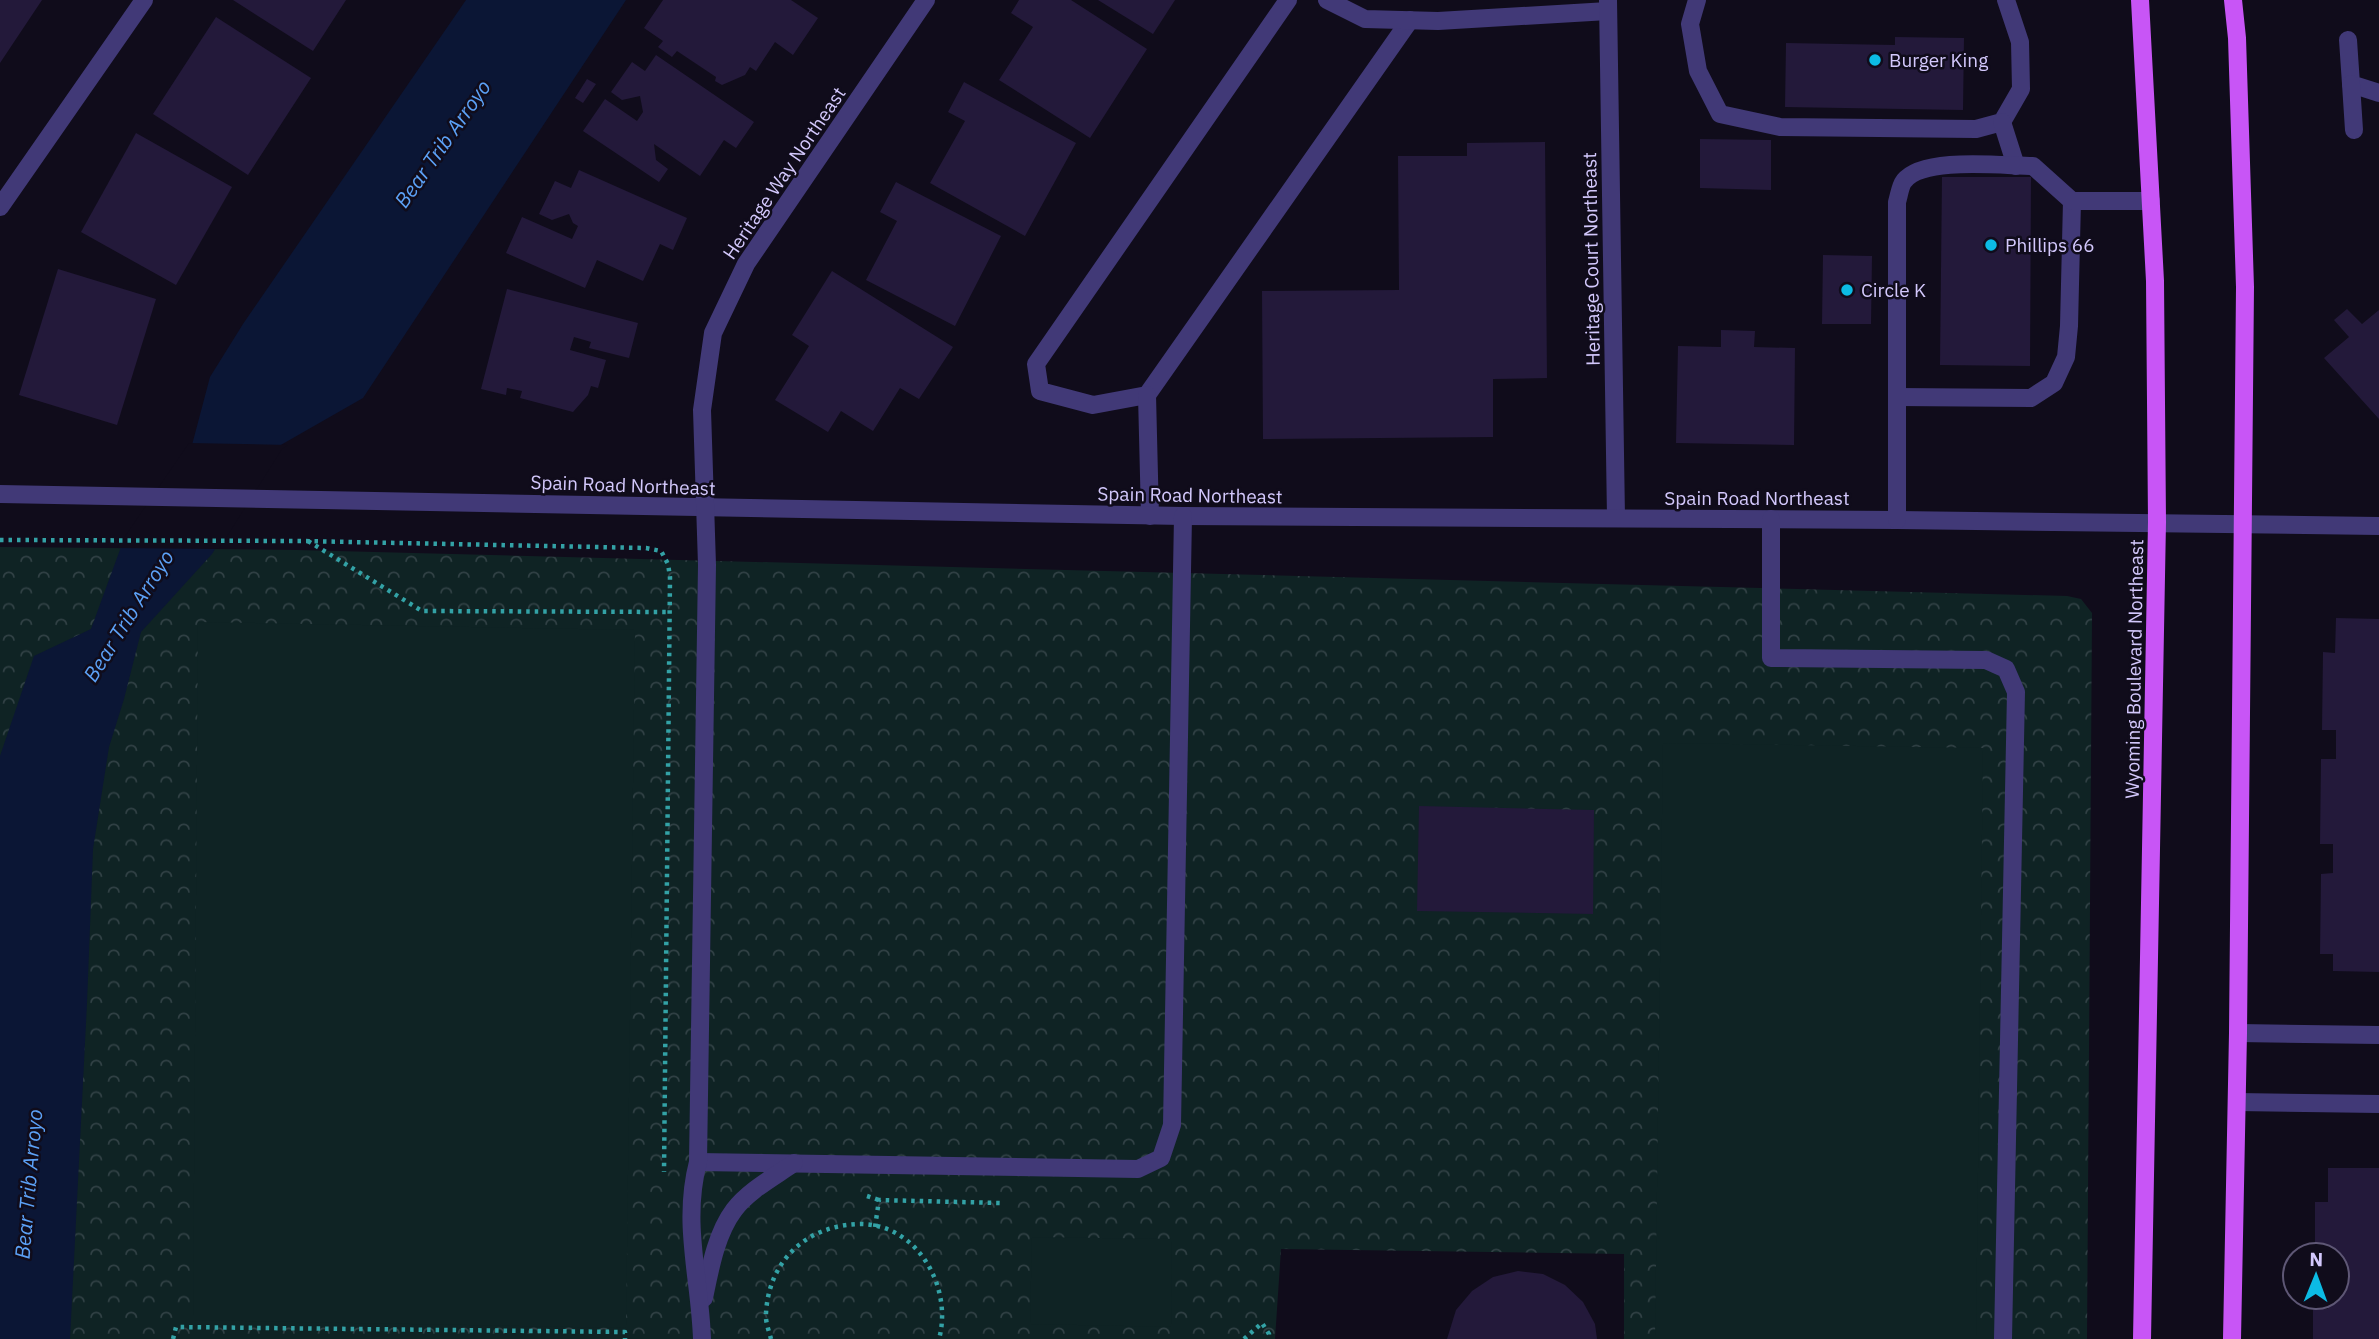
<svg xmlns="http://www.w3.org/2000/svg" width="2379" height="1339" font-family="'IBM Plex Sans',sans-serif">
  <defs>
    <pattern id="forest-crowns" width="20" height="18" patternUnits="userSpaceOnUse" patternTransform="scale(1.75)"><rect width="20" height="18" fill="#0f2324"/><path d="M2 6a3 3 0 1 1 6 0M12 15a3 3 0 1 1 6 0" fill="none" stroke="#314145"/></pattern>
  </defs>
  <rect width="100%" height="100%" fill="#100c1b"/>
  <path fill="url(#forest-crowns)" d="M0,547L296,550L2067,596L2081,599L2092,613L2087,1339H1624V1254L1281,1249L1275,1339H0Z"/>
  <g fill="#0f2324">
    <path d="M198,622L635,630L626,1328L193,1320Z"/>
    <path d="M1663,743L1983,748L1976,1339H1655Z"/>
    <path d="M1032,1237L1172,1239L1171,1327L1030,1324Z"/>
  </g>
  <path fill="#0b1635" d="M466,0H626L363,398L279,446L212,554L141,632L124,699L109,747L93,849L87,1003L70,1339H0V756L34,656L91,629L121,547L192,445L210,377L243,324Z"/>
  <path fill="#100c1b" d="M189,443L288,445L282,449L219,549L117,548Z"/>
  <g fill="#23193a">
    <path d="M0,0H42L0,63Z"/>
    <path d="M233,0H346L313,51Z"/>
    <path d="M663,0H791L818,18L793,55L775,42L756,71L750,67L745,75L722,85L715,81L716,77L677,51L672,57L658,47L663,41L644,28Z"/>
    <path d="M1019,0H1071L1147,49L1090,138L999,80L1033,27L1011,13Z"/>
    <path d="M1098,0H1175L1153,34Z"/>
    <path d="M216,17L311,78L248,175L153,114Z"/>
    <path d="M1895,37L1964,38L1963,110L1785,107L1786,43L1895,45Z"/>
    <path d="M656,55L754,122L736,148L724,140L700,176L654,144L656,160L668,169L659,182L583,131L605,99L637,121L643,112L640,96L622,100L611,92L632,62L645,71Z"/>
    <path d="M587,79L596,84L583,103L575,98Z"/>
    <path d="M964,82L1076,143L1025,236L930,183L965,121L948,112Z"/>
    <path d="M136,133L232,187L176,285L81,232Z"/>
    <path d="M1700,139L1771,140V190L1700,188Z"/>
    <path d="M1545,142L1547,378L1493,379V437L1263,439L1262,291L1399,290L1398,156H1467V143Z"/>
    <path d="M579,170L687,218L673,250L660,244L643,281L597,260L585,288L506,253L522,217L572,239L578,226L573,223L569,214L552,220L539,214L555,181L571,188Z"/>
    <path d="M1942,177H2031L2030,366L1940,365Z"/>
    <path d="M896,182L1001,236L955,326L866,280L897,221L880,212Z"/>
    <path d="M1823,255L1872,256L1871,324H1822Z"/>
    <path d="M58,269L156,299L117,425L19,395Z"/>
    <path d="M832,271L953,347L919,399L900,388L873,431L841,411L828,432L775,400L809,346L792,335Z"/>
    <path d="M507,289L638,323L629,358L589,348L591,342L574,337L570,350L606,360L598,388L591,386L588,395L573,412L520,398L522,391L507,388L506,395L481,389Z"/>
    <path d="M2347,309L2362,324L2379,310V419L2324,358L2349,337L2334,320Z"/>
    <path d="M1721,330L1755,331L1754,347L1795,348L1794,445L1676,443L1678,346L1721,347Z"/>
    <path d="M2336,618L2379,619V972L2333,971V954H2320L2321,874L2333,873V844H2320L2321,759H2336V730H2322L2323,652L2335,653Z"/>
    <path d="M1419,806L1594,810L1593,914L1417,911Z"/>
    <path d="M2328,1168H2379V1339H2313V1309H2328V1297H2337V1255H2315V1202H2328Z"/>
    <path d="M1518,1271L1543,1274L1565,1285L1583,1302L1595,1324L1597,1339H1447L1456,1310L1472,1291L1493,1277Z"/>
  </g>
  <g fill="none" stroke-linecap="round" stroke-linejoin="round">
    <g stroke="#33a2a6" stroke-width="4.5" stroke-dasharray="3.5 5" stroke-linecap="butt">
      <path d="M0,540L301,541L646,548L661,551L668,564L670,577L664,1172"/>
      <path d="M308,541L422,611L670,612"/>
      <path d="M867,1196L879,1200"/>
      <path d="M875,1227L879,1200L1000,1203"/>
      <path d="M173,1339L176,1327L625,1332V1339"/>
      <path d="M771,1339C769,1331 765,1321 766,1313C769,1260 807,1225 860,1224C918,1224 953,1288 939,1339"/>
      <path d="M1244,1339L1262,1323L1269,1334V1339"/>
    </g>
    <g stroke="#413977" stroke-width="18">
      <path d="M1288,0L1036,364L1040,391L1093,405L1147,395L1410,20"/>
      <path d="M1327,0L1365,19L1438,21L1608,11"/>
      <path d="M1608,0L1616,518"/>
      <path d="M1697,0L1690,24L1698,71L1720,114L1780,127L1976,129L2002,122L2021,89L2020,42L2006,0"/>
      <path d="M2348,40L2351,84L2379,93"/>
      <path d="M2351,84L2354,130"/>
      <path d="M2002,122L2016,166"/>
      <path d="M0,207L144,0"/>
      <path d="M1147,395L1150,516"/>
      <path d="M1897,397L2031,398L2054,383L2066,357L2069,326L2072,201"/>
      <path d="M0,494L1183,516L1897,520L2379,526"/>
      <path d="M1771,519V658L1986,660L2006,669L2016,692L2003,1339"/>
      <path d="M1897,520V202C1899,196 1900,186 1904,181C1923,156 2004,166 2033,166L2072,201H2151"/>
      <path d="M2238,1033L2379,1035"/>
      <path d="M2237,1102L2379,1104"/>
      <path d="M698,1162L1138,1169L1161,1158L1172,1125L1183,516"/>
      <path d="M704,1298C710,1269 716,1234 734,1210C748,1191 774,1177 794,1163"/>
      <path d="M702,1339C700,1278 682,1223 698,1162L707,565L702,410L713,333L746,264L926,0"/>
    </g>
    <g stroke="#c855f6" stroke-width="18">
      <path d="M2140,0L2155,281L2157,522L2142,1339"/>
      <path d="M2232,1339L2238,1033L2245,287L2237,38L2233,0"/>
    </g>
  </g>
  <g fill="#0cbbe4" stroke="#100c1b" stroke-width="2.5">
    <circle cx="1875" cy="60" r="7"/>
    <circle cx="1991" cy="245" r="7"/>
    <circle cx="1847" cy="290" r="7"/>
  </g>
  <g text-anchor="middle" stroke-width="5" stroke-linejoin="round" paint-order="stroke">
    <g font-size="19" fill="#d3c8fc" stroke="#100c1b" text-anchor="start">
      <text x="1889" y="67">Burger King</text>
      <text x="2005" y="252">Phillips 66</text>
      <text x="1861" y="297">Circle K</text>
    </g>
    <g font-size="19" fill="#d3c8fc" stroke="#100c1b">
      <text transform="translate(784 173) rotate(-56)" y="7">Heritage Way Northeast</text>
      <text transform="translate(1591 259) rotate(-91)" y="7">Heritage Court Northeast</text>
      <text transform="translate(623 485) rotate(2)" y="7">Spain Road Northeast</text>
      <text transform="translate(1190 495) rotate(1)" y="7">Spain Road Northeast</text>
      <text x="1757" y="505">Spain Road Northeast</text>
      <text transform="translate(2134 669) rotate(-89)" y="7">Wyoming Boulevard Northeast</text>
    </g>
    <g font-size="21" font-style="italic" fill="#5ca1f6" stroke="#100c1b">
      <text transform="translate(443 144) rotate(-55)" y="7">Bear Trib Arroyo</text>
      <text transform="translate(129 616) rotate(-58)" y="7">Bear Trib Arroyo</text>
      <text transform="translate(29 1184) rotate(-85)" y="7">Bear Trib Arroyo</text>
    </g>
  </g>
  <g transform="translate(2316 1276) rotate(1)"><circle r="33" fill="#100c1b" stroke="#5e5775" stroke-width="2"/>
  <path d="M0-5L12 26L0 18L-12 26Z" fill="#0cbbe4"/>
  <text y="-10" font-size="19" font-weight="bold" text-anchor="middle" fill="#d3c8fc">N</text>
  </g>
</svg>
